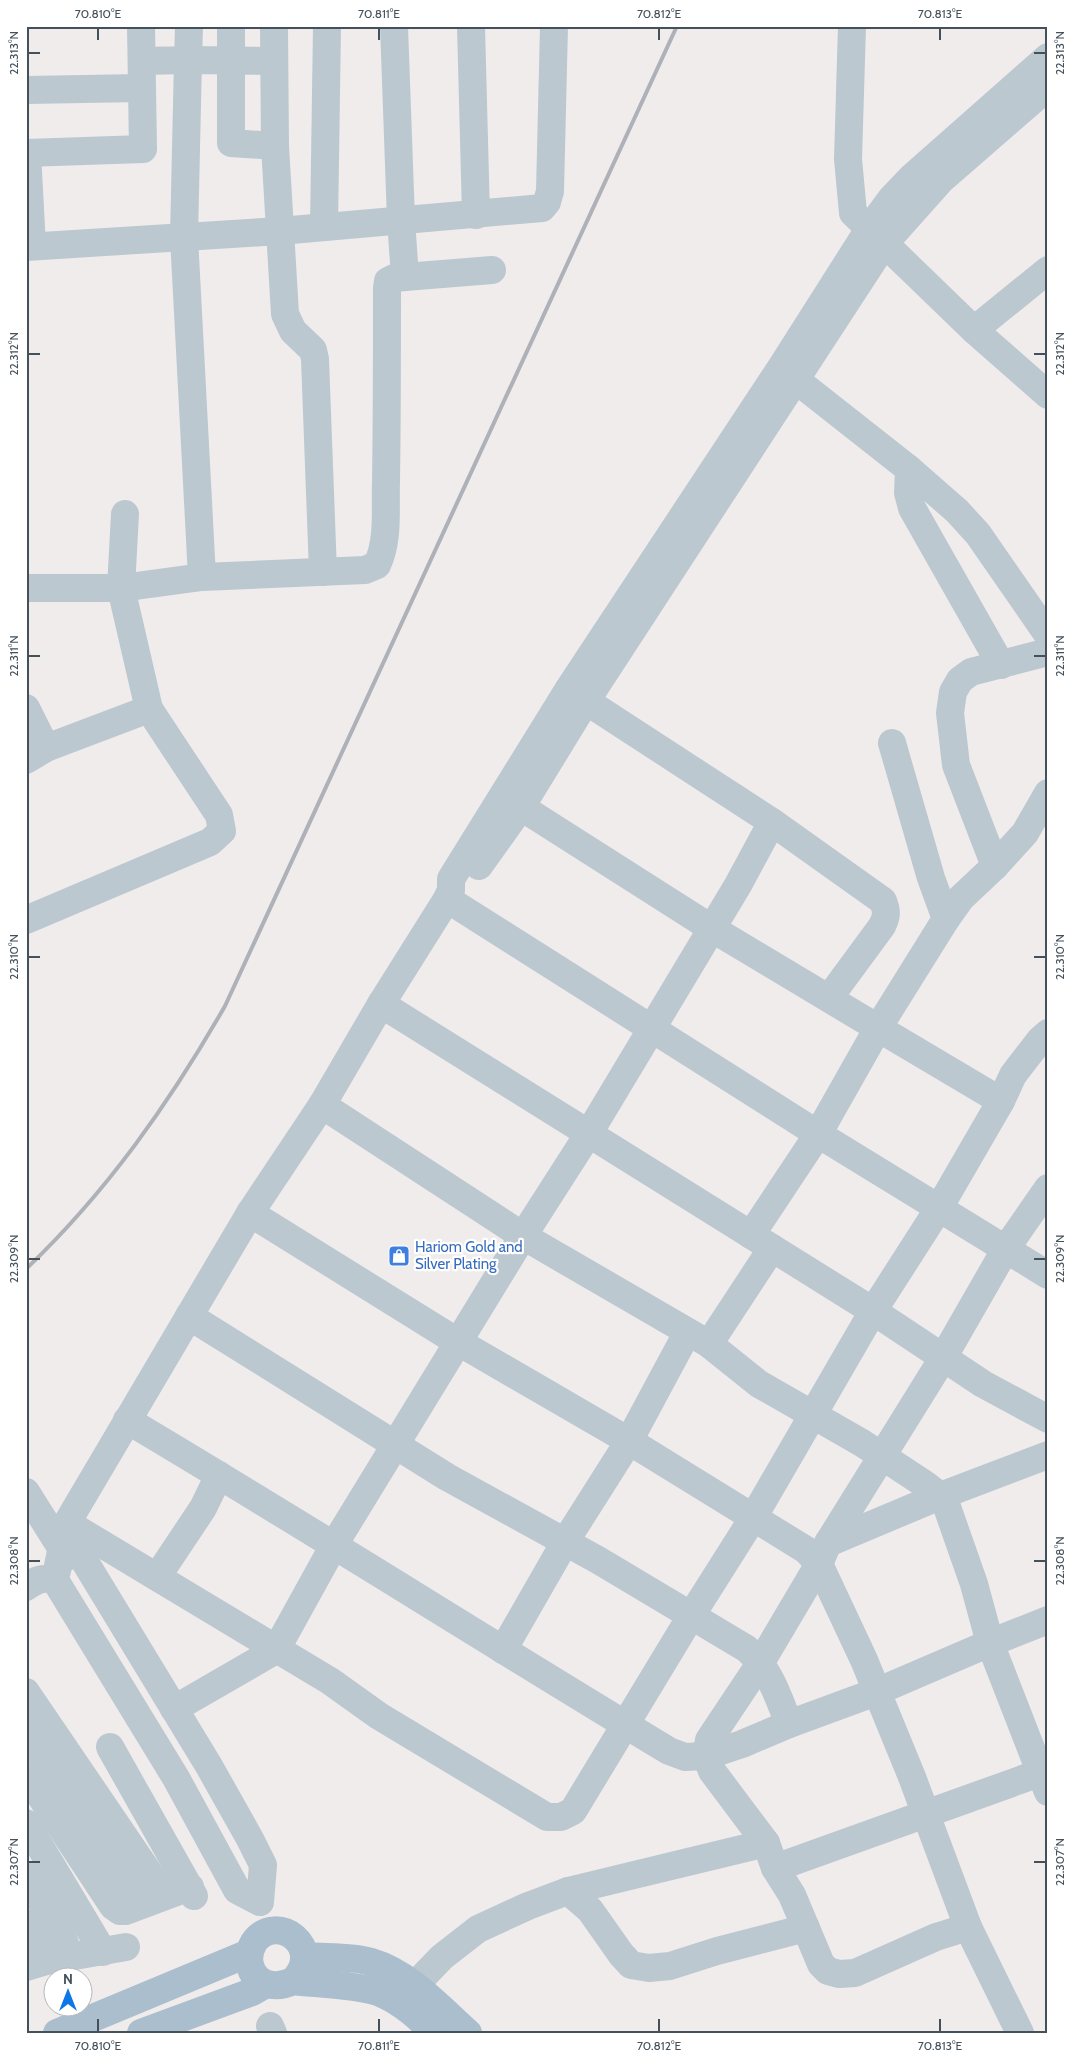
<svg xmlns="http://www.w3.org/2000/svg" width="1074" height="2059" font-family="Cabin,sans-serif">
  <rect width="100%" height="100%" fill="#f0ecec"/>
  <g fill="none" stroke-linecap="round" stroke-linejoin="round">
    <g stroke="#bcc8d0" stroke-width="28">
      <path d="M231,26V143L275,146L274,26"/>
      <path d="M471,26L476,215"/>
      <path d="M852,26L848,159L853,213L974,330L1048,395"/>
      <path d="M142,61L188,60L189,26"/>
      <path d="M26,90L142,88"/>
      <path d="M275,146L285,314L293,331L313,350L315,359L323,572"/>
      <path d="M26,153L143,149L141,26"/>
      <path d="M27,153L32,246"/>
      <path d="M324,227L327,26"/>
      <path d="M26,247L280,231L542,208L547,202L550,191L554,26"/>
      <path d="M405,277L492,270"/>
      <path d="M974,330L1048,270"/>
      <path d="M783,367L796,380L909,469L957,511L978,534L1048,635"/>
      <path d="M909,469L908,493L912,508L1001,665"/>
      <path d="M202,577L184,237L188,60L274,61"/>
      <path d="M26,588H121L202,577L365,570L377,565C389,540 385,509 386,482C387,418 387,353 387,288L388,281L394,278L405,277L401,220L394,26"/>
      <path d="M586,701L772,822L883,901C887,911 887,916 882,926L829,998"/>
      <path d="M26,708L46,748L149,709L121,588L125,514"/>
      <path d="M892,743L931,878L946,919"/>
      <path d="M26,760L46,748"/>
      <path d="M521,807L711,928L878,1028L818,1134L751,1235"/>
      <path d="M479,866L521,807L586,701L884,244L941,180L1048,87"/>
      <path d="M995,866L956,765L950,713L953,692L960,680L971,672L1048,652"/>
      <path d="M447,899L818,1134L1048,1275"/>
      <path d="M26,920L210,842L222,831L219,815L149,709"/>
      <path d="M381,1004L873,1311L983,1384L1048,1419"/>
      <path d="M1001,1101L878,1028L946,919L961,898L995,866L1025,833L1048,793"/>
      <path d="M322,1105L523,1236L709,1344L759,1384L862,1443L926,1485L940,1496L947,1507L974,1584L990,1643L1048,1792"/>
      <path d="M250,1213L448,1336L629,1441L806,1550L819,1564L864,1660L912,1777L968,1927L1020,2033"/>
      <path d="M189,1316L447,1477L598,1560L747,1649C771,1672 777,1694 789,1724"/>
      <path d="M709,1344L772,1248"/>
      <path d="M127,1420C309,1528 488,1642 669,1751L685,1757L706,1756L742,1744L789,1724L876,1692L990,1643L1048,1620"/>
      <path d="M26,1492L67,1557"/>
      <path d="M67,1523L330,1681L379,1716L547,1817H561L573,1811L691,1616L753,1518L873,1311L939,1208L1001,1101L1013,1075L1040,1040L1048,1033"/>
      <path d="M65,1529L209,1766L250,1839L263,1865L260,1902L237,1890L176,1778L55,1580L67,1523L250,1213L322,1105L381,1004L447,899L451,890V879L570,687L782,366L869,229L891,199L912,177L1048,57"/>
      <path d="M828,1543L940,1496L1048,1455"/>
      <path d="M157,1577L203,1508L219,1475"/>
      <path d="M26,1587C36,1580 42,1577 55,1580"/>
      <path d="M503,1650L565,1542L629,1441L687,1333"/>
      <path d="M26,1692L164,1895"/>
      <path d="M174,1709L276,1650L334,1545L523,1236L589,1133L738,885L772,822"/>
      <path d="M26,1733L58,1775L140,1905"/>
      <path d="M110,1747L194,1896"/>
      <path d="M26,1774L113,1906L120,1911H126L190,1887"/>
      <path d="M26,1823L103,1952"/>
      <path d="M775,1868L1048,1770"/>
      <path d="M26,1875L64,1941L70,1958"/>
      <path d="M568,1891L590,1910L621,1954L631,1965L649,1968L670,1966L717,1951L806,1928"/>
      <path d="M26,1923L46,1961"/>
      <path d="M968,1927L936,1937L855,1973L839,1974L828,1971L821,1964L792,1895L775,1868L766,1843L712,1771L706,1756L709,1740L761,1662L819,1564L828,1543L943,1358L1005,1250L1048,1188"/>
      <path d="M26,1967L46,1961L126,1947"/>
      <path d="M414,1986L442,1957L478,1929L528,1906L568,1891L766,1843"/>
      <path d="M270,2026L273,2033"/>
    </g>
    <g stroke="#aabece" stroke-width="28">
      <path d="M305,1956C326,1958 351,1956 371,1962C409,1973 439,2007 468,2033"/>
      <path d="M293,1981C326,1948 277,1911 254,1942C250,1949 248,1957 250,1965C255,1986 276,1989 293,1981C318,1984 364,1985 385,1995C404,2004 419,2018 434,2033"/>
      <path d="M57,2033L249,1953"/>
      <path d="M141,2033L252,1992L266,1984"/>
    </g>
    <path stroke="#aeb2b8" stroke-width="4" d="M26,1269C107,1192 170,1102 225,1006L677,26"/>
  </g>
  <path fill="none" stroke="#44515b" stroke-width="2" d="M98,28V40M379,28V40M659,28V40M940,28V40M28,53H40M1034,53H1046M28,354H40M1034,354H1046M28,656H40M1034,656H1046M28,957H40M1034,957H1046M28,1259H40M1034,1259H1046M28,1561H40M1034,1561H1046M28,1862H40M1034,1862H1046M98,2019V2032M379,2019V2032M659,2019V2032M940,2019V2032"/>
  <defs>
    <g id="shop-square" transform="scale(1.125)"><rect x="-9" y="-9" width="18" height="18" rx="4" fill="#3f7fe0" stroke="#fff"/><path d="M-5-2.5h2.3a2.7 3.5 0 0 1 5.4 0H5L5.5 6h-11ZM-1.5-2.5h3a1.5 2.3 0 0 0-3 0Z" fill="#fff"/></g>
  </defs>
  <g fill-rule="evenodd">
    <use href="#shop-square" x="399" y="1256"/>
  </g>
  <g text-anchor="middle" stroke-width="4.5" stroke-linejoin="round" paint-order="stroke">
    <g font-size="15" fill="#366cbe" stroke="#fff" text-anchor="start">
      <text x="415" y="1252">Hariom Gold and<tspan x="415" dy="17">Silver Plating</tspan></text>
    </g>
  </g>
  <rect width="1074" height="2059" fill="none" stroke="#ffffff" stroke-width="55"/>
  <g transform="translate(68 1992)"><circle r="24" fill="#ffffff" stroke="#b4b9bd"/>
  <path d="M0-4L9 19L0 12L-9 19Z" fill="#0e77e8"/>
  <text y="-8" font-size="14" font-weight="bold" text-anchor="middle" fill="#44515b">N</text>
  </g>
  <rect x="28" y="28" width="1018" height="2004" fill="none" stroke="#44515b" stroke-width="2"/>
  <g font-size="12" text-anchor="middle" fill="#44515b">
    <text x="98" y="18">70.810°E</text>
    <text x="379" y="18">70.811°E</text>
    <text x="659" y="18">70.812°E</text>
    <text x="940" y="18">70.813°E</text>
    <text transform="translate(14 53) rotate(-90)" y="4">22.313°N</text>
    <text transform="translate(1060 53) rotate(-90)" y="4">22.313°N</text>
    <text transform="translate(14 354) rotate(-90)" y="4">22.312°N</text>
    <text transform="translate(1060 354) rotate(-90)" y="4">22.312°N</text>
    <text transform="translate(14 656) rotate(-90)" y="4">22.311°N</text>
    <text transform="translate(1060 656) rotate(-90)" y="4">22.311°N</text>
    <text transform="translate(14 957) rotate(-90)" y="4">22.310°N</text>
    <text transform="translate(1060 957) rotate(-90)" y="4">22.310°N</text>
    <text transform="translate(14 1259) rotate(-90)" y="4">22.309°N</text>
    <text transform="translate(1060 1259) rotate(-90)" y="4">22.309°N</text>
    <text transform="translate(14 1561) rotate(-90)" y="4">22.308°N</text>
    <text transform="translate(1060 1561) rotate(-90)" y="4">22.308°N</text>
    <text transform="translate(14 1862) rotate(-90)" y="4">22.307°N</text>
    <text transform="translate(1060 1862) rotate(-90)" y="4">22.307°N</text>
    <text x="98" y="2050">70.810°E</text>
    <text x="379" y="2050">70.811°E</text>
    <text x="659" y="2050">70.812°E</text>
    <text x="940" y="2050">70.813°E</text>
  </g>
</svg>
